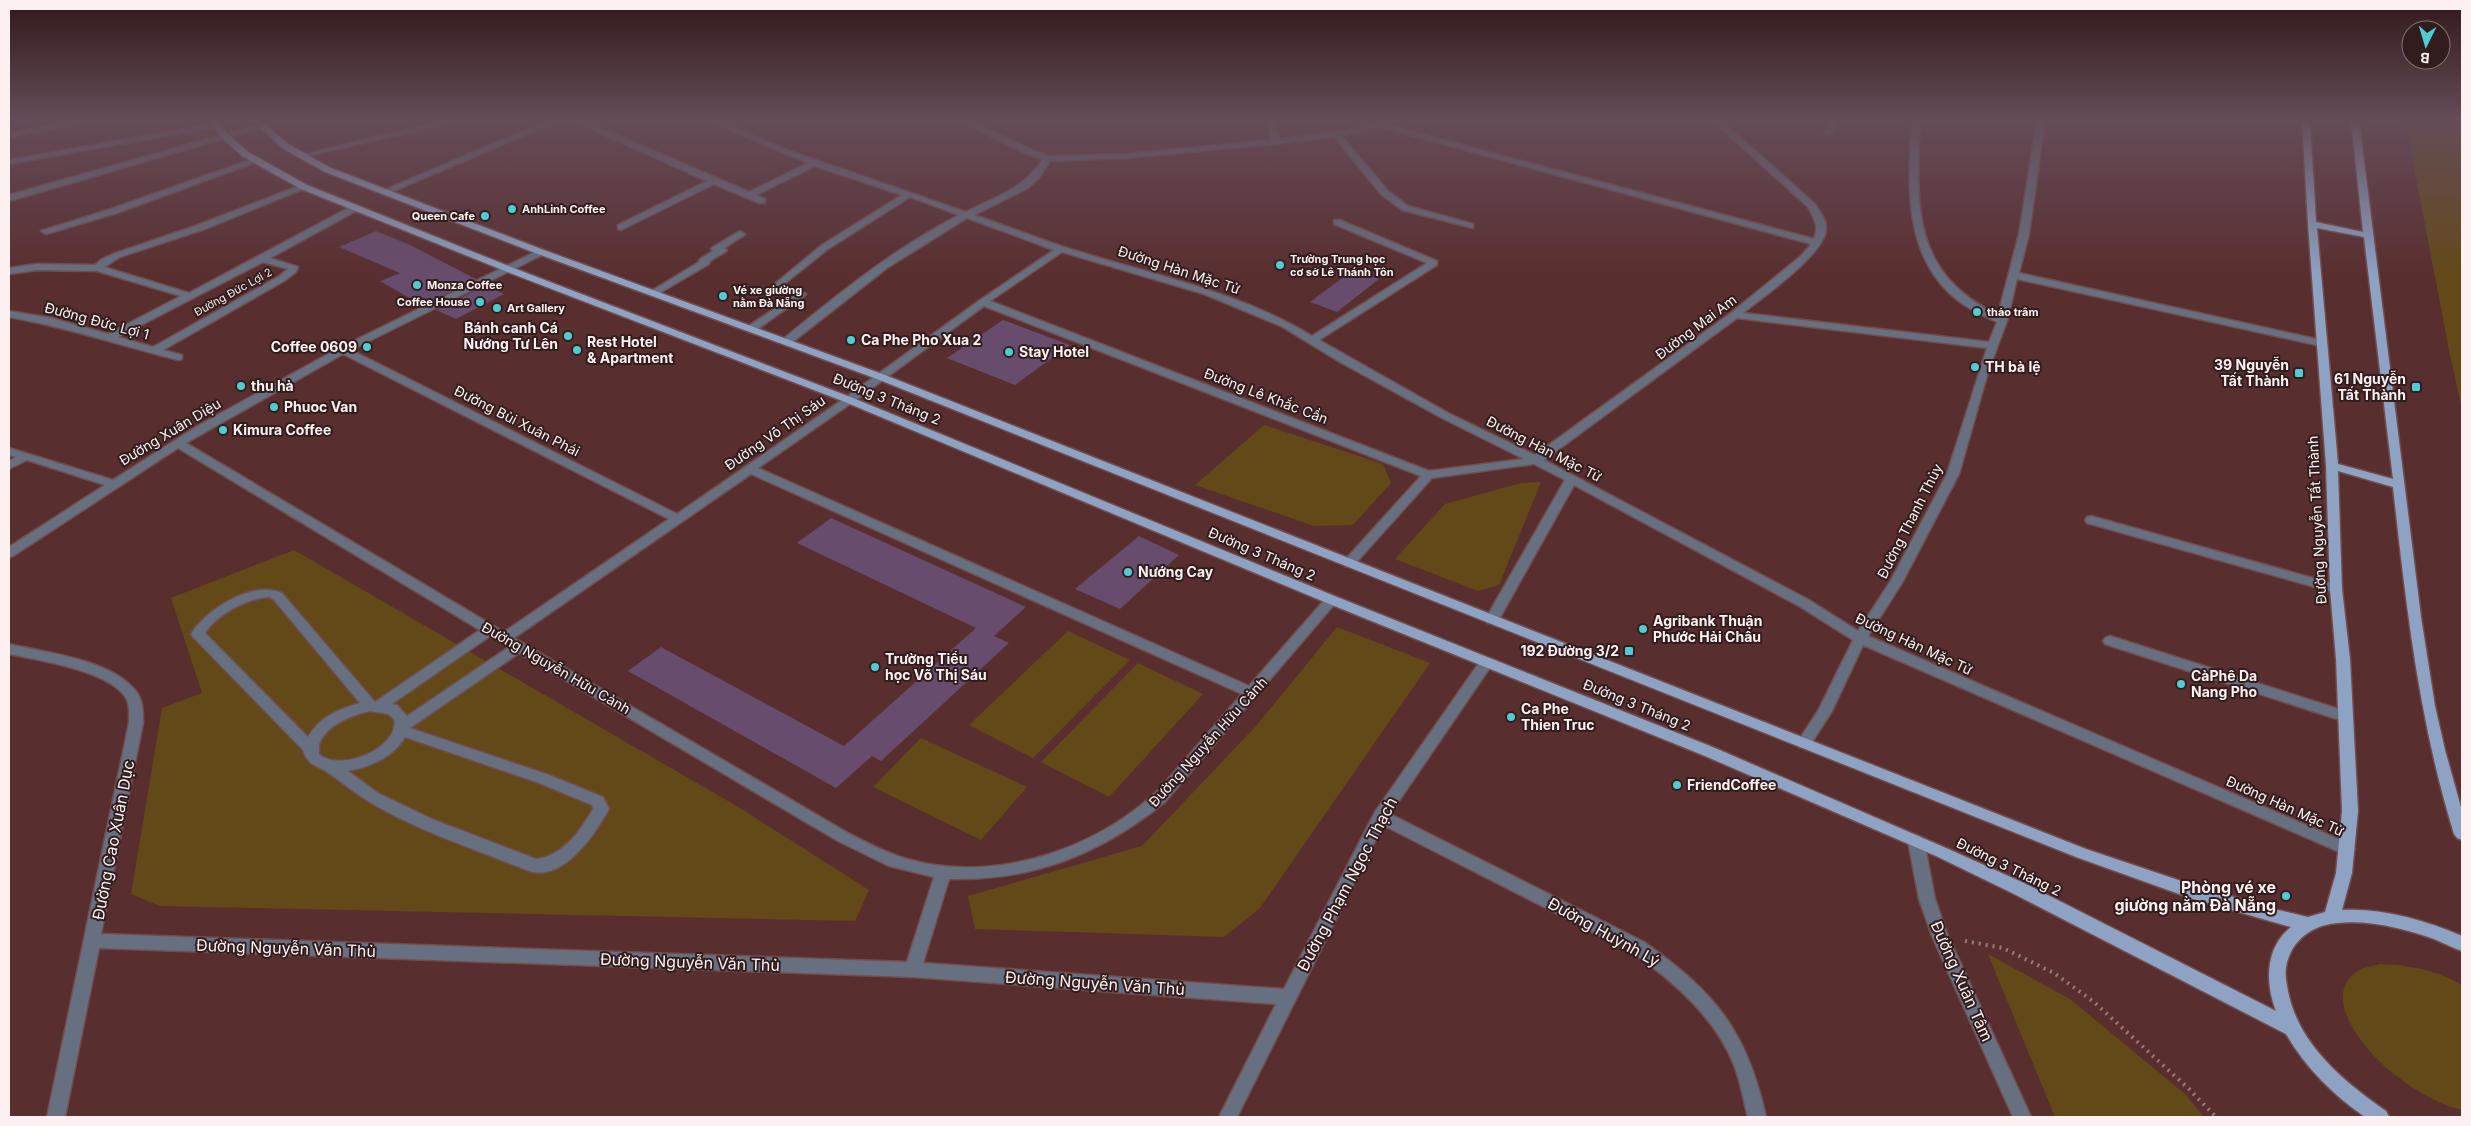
<svg xmlns="http://www.w3.org/2000/svg" width="2471" height="1126" font-family="Inter,sans-serif">
  <rect width="100%" height="100%" fill="#592e2f"/>
  <g fill="#634918">
    <path d="M2405,120H2462V409L2449,350Z"/>
    <path d="M1264,425L1383,464L1391,483L1353,525L1314,526L1195,485Z"/>
    <path d="M1541,482L1499,585L1478,591L1395,559L1445,504L1521,483Z"/>
    <path d="M294,550L740,808L869,890L855,921L160,906L131,894L162,708L202,693L171,598Z"/>
    <path d="M1337,627L1430,663L1260,908L1224,937L975,929L968,896L1142,846L1256,726Z"/>
    <path d="M1068,631L1130,660L1033,758L969,725Z"/>
    <path d="M1138,663L1203,694L1109,797L1041,762Z"/>
    <path d="M921,738L1027,787L981,840L873,787Z"/>
    <path d="M1988,954L2070,999L2185,1094L2204,1117H2055Z"/>
    <path d="M2380,964C2409,965 2437,970 2462,985V1110C2439,1104 2417,1092 2398,1077C2372,1059 2313,995 2361,969C2366,967 2374,966 2380,964Z"/>
  </g>
  <g fill="#674c6d">
    <path d="M376,231L410,245L476,279L423,305L418,303L380,281L400,273L339,247Z"/>
    <path d="M1353,270L1379,279L1337,312L1310,302Z"/>
    <path d="M486,285L504,294L456,319L436,310Z"/>
    <path d="M1003,320L1070,345L1015,385L947,358Z"/>
    <path d="M831,518L1026,607L994,636L1009,643L881,761L872,756L836,788L628,671L661,647L844,746L976,628L797,543Z"/>
    <path d="M1139,536L1179,555L1120,609L1075,589Z"/>
  </g>
  <g fill="none" stroke-linecap="round" stroke-linejoin="round">
    <g stroke="#734d4e" stroke-width="3">
      <g id="minor">
        <path d="M78,120H98L9,137V133Z"/>
        <path d="M445,120H462L300,158L296,156Z"/>
        <path d="M548,120H560L387,194L380,192Z"/>
        <path d="M570,120H582L749,192L808,163L705,120H717L787,150L966,212C999,195 1021,191 1043,159L1029,155L957,120H968L1035,151L1049,156L1127,154L1271,140L1267,120H1275L1279,139L1356,129L1386,120H1400L1388,125L1814,239C1819,226 1815,220 1808,207L1712,120H1721L1815,204C1819,211 1827,220 1826,229C1825,254 1763,297 1743,313L1989,342L1997,322C1984,316 1971,310 1960,302C1902,259 1908,183 1912,120H1920C1916,205 1911,273 1998,315L2019,234L2037,120H2045L2029,234L2019,273L2321,340L2326,343L2321,346L2017,279L2007,321L1988,372L1959,474L1902,583L1868,636L2352,845L2355,849L2352,853L2347,855L2342,853L1863,645L1832,711L1809,747L1804,748L1799,747L1797,743L1819,709L1853,640L1799,606L1574,485L1497,623H1487L1485,620L1565,480L1534,464L1432,478L1353,566H1345L1343,563L1345,560L1421,476L984,306L853,402L758,468L1249,686L1327,597L1332,596L1338,600L1165,802C1100,854 1034,881 949,879L923,963L1284,989L1375,812L1481,660H1491L1493,663L1491,666L1390,814L1644,942C1715,992 1747,1031 1766,1117H1748C1743,1100 1741,1082 1734,1065C1715,1017 1673,981 1632,952L1383,825L1237,1117H1219L1276,1004L913,977L99,948L65,1117H47L129,723C129,715 130,707 127,700C114,671 37,660 9,654V644C47,653 109,659 135,690C143,699 143,711 143,723L101,934L907,962L934,877L889,866L838,841L519,653L410,728L549,775L603,797L609,809C595,834 564,882 529,871C477,850 415,830 368,801C355,793 343,783 330,774C318,765 308,767 303,750L193,637L191,634C206,609 253,580 282,593L375,702L480,630L178,448L13,556L9,557V547L105,485L27,460L9,469V461L16,457L9,455V448L113,480L196,427L339,348L541,249L544,250V254L351,350L677,514L845,398L980,300L1054,250L967,218L887,268L790,344H782V340C838,294 895,248 959,215L910,197L828,249L779,288L774,285L776,283L822,245L902,195L815,166L756,195L765,199V203H759L714,184L621,230L618,229V225L707,181ZM1380,127L1811,244L1801,256L1731,313L1535,455L1448,413L1319,340L1437,265V261L1340,220H1334V224L1427,263L1312,336C1236,290 1148,274 1064,247C1034,237 1004,225 974,215L1028,188L1038,179L1050,161L1127,158L1275,144L1334,137L1382,195L1402,210L1473,228V224L1408,206L1388,191L1341,135ZM1062,252L1204,294L1281,326L1340,362L1440,417L1524,459L1429,471L990,301ZM1737,318L1987,348L1947,474L1890,582L1858,631L1809,600L1544,460ZM343,354L669,519L504,632L186,443ZM751,474L1242,694C1222,717 1202,740 1182,763C1173,773 1164,785 1154,794C1089,853 988,884 904,858C884,852 866,842 848,833L514,638ZM269,597L274,600L360,703C339,709 319,717 308,737L205,633C218,614 246,599 269,597ZM490,636L509,647L407,716L397,705L392,704ZM370,711L388,714L394,719C400,748 340,773 319,754V744C328,724 350,716 370,711ZM405,737L539,783L592,805L593,809C580,831 563,856 536,859L432,819L378,793L348,771C370,767 394,757 405,737Z"/>
        <path d="M620,120L615,123L611,121V120Z"/>
        <path d="M1829,120H1837L1832,134L1828,136L1824,134Z"/>
        <path d="M215,123H218V127L9,164V160Z"/>
        <path d="M257,125L264,127L9,201V195Z"/>
        <path d="M252,159L259,161L117,213L46,234L41,231L111,209Z"/>
        <path d="M301,185L308,187L205,229L120,257L104,267L189,293L352,206H358V210L270,258L298,267L296,272L284,281L163,350L182,355V359L178,360C122,346 67,327 9,317V311L51,318L108,334L181,296L97,271L37,270L9,274V268L37,264L95,265L102,259L113,254L198,225ZM263,262L288,269L278,277L153,347L118,337Z"/>
        <path d="M740,231L745,234L743,236L724,248L727,250L725,252L710,261L709,264L656,295H650L648,293L699,262L700,259L713,251L711,249L713,247Z"/>
        <path d="M801,291L806,294L804,296L755,331H747V327Z"/>
        <path d="M2091,516L2341,586L2342,589L2336,593L2087,523L2085,520L2087,517Z"/>
        <path d="M2110,636L2351,713L2353,717L2351,721L2346,722L2105,644L2103,641L2105,638Z"/>
        <path d="M1916,835L1921,837L1924,841L1935,899L1948,936L2031,1117H2013L1932,936L1919,899L1908,841L1911,837Z"/>
      </g>
    </g>
    <g stroke="#734d4e" stroke-width="3">
      <path id="major" d="M209,120H217L228,134L248,152L307,185L511,267L853,398L1337,597L1715,748L1946,848L2024,883L2276,1011C2265,982 2265,948 2291,927L2193,899L2076,857L877,379L538,254L325,172L282,148L252,120H261L288,144L331,168L544,250L885,375L2086,849L2193,885L2278,910L2308,917L2325,912L2336,873L2342,811L2336,659L2330,589L2326,466L2308,224L2302,120H2310L2316,222L2363,232L2351,120H2359L2421,617L2435,706L2445,750L2462,811V840L2457,838L2454,834C2419,721 2406,605 2393,487L2338,471L2342,589L2350,659L2358,811L2352,873L2342,910C2384,908 2424,920 2462,936V951C2453,948 2444,943 2434,939C2403,928 2364,918 2330,924C2313,927 2297,938 2290,954C2284,967 2285,977 2288,991C2298,1044 2344,1082 2386,1111L2389,1117H2365C2333,1095 2306,1068 2286,1034L2012,893L1936,856L1705,756L1327,603L845,402L505,271L301,189L242,156L222,138ZM2317,228L2364,237L2393,479L2338,464Z"/>
    </g>
    <path stroke="#997b7b" stroke-width="4" stroke-dasharray="2 5" stroke-linecap="butt" d="M1965,941L2003,948L2054,973L2094,1002L2189,1089L2216,1117"/>
    <use href="#minor" fill="#667081" fill-rule="evenodd"/>
    <use href="#major" fill="#8ea3c3" fill-rule="evenodd"/>
  </g>
  <linearGradient id="sky" x2="0" y2="1"><stop stop-color="#31191a"/><stop offset="0.43" stop-color="#644c58"/><stop offset="1" stop-color="#644c58" stop-opacity="0"/></linearGradient>
  <rect width="2471" height="278" fill="url(#sky)"/>
  <g fill="#51ccd2" stroke="#311d1d" stroke-width="2">
    <circle cx="512" cy="209" r="5"/>
    <circle cx="485" cy="216" r="5"/>
    <circle cx="1280" cy="265" r="5"/>
    <circle cx="417" cy="285" r="5"/>
    <circle cx="723" cy="296" r="5"/>
    <circle cx="480" cy="302" r="5"/>
    <circle cx="497" cy="308" r="5"/>
    <circle cx="1977" cy="312" r="5"/>
    <circle cx="568" cy="336" r="5"/>
    <circle cx="851" cy="340" r="5"/>
    <circle cx="367" cy="347" r="5"/>
    <circle cx="577" cy="350" r="5"/>
    <circle cx="1009" cy="352" r="5"/>
    <circle cx="1975" cy="367" r="5"/>
    <rect x="2294" y="368" width="10" height="10" rx="2.5"/>
    <circle cx="241" cy="386" r="5"/>
    <rect x="2411" y="382" width="10" height="10" rx="2.5"/>
    <circle cx="274" cy="407" r="5"/>
    <circle cx="223" cy="430" r="5"/>
    <circle cx="1128" cy="572" r="5"/>
    <circle cx="1643" cy="629" r="5"/>
    <rect x="1624" y="646" width="10" height="10" rx="2.5"/>
    <circle cx="875" cy="667" r="5"/>
    <circle cx="2181" cy="684" r="5"/>
    <circle cx="1511" cy="717" r="5"/>
    <circle cx="1677" cy="785" r="5"/>
    <circle cx="2286" cy="896" r="5"/>
  </g>
  <g text-anchor="middle" stroke-width="4" stroke-linejoin="round" paint-order="stroke">
    <g font-size="11" font-weight="bold" fill="#fcf1f0" stroke="#311d1d" text-anchor="start">
      <text x="522" y="213">AnhLinh Coffee</text>
      <text x="475" y="220" text-anchor="end">Queen Cafe</text>
      <text x="1290" y="263">Trường Trung học<tspan x="1290" dy="13">cơ sở Lê Thánh Tôn</tspan></text>
      <text x="427" y="289">Monza Coffee</text>
      <text x="733" y="294">Vé xe giường<tspan x="733" dy="13">nằm Đà Nẵng</tspan></text>
      <text x="470" y="306" text-anchor="end">Coffee House</text>
      <text x="507" y="312">Art Gallery</text>
      <text x="1987" y="316">thảo trâm</text>
    </g>
    <g font-size="11" fill="#fcf1f0" stroke="#311d1d">
      <text transform="translate(233 292) rotate(-29)" y="4">Đường Đức Lợi 2</text>
    </g>
    <g font-size="14" fill="#fcf1f0" stroke="#311d1d">
      <text transform="translate(1179 270) rotate(18)" y="5">Đường Hàn Mặc Tử</text>
      <text transform="translate(97 321) rotate(15)" y="5">Đường Đức Lợi 1</text>
      <text transform="translate(1696 327) rotate(-37)" y="5">Đường Mai Am</text>
      <text transform="translate(1266 396) rotate(21)" y="5">Đường Lê Khắc Cần</text>
      <text transform="translate(887 399) rotate(22)" y="5">Đường 3 Tháng 2</text>
      <text transform="translate(517 421) rotate(27)" y="5">Đường Bùi Xuân Phái</text>
      <text transform="translate(170 432) rotate(-31)" y="5">Đường Xuân Diệu</text>
      <text transform="translate(775 433) rotate(-35)" y="5">Đường Võ Thị Sáu</text>
      <text transform="translate(1544 449) rotate(27)" y="5">Đường Hàn Mặc Tử</text>
      <text transform="translate(2317 520) rotate(-93)" y="5">Đường Nguyễn Tất Thành</text>
      <text transform="translate(1910 521) rotate(-63)" y="5">Đường Thanh Thủy</text>
      <text transform="translate(1262 554) rotate(23)" y="5">Đường 3 Tháng 2</text>
      <text transform="translate(1914 644) rotate(25)" y="5">Đường Hàn Mặc Tử</text>
      <text transform="translate(556 668) rotate(30)" y="5">Đường Nguyễn Hữu Cảnh</text>
      <text transform="translate(1637 705) rotate(22)" y="5">Đường 3 Tháng 2</text>
      <text transform="translate(1208 742) rotate(-48)" y="5">Đường Nguyễn Hữu Cảnh</text>
      <text transform="translate(2285 806) rotate(24)" y="5">Đường Hàn Mặc Tử</text>
      <text transform="translate(2009 867) rotate(26)" y="5">Đường 3 Tháng 2</text>
    </g>
    <g font-size="14" font-weight="bold" fill="#fcf1f0" stroke="#311d1d" text-anchor="start">
      <text x="558" y="333" text-anchor="end">Bánh canh Cá<tspan x="558" dy="16">Nướng Tư Lên</tspan></text>
      <text x="861" y="345">Ca Phe Pho Xua 2</text>
      <text x="587" y="347">Rest Hotel<tspan x="587" dy="16">&amp; Apartment</tspan></text>
      <text x="357" y="352" text-anchor="end">Coffee 0609</text>
      <text x="1019" y="357">Stay Hotel</text>
      <text x="2289" y="370" text-anchor="end">39 Nguyễn<tspan x="2289" dy="16">Tất Thành</tspan></text>
      <text x="1985" y="372">TH bà lệ</text>
      <text x="2406" y="384" text-anchor="end">61 Nguyễn<tspan x="2406" dy="16">Tất Thành</tspan></text>
      <text x="251" y="391">thu hà</text>
      <text x="284" y="412">Phuoc Van</text>
      <text x="233" y="435">Kimura Coffee</text>
      <text x="1138" y="577">Nướng Cay</text>
      <text x="1653" y="626">Agribank Thuận<tspan x="1653" dy="16">Phước Hải Châu</tspan></text>
      <text x="1619" y="656" text-anchor="end">192 Đường 3/2</text>
      <text x="885" y="664">Trường Tiểu<tspan x="885" dy="16">học Võ Thị Sáu</tspan></text>
      <text x="2191" y="681">CàPhê Da<tspan x="2191" dy="16">Nang Pho</tspan></text>
      <text x="1521" y="714">Ca Phe<tspan x="1521" dy="16">Thien Truc</tspan></text>
      <text x="1687" y="790">FriendCoffee</text>
    </g>
    <g font-size="16" fill="#fcf1f0" stroke="#311d1d">
      <text transform="translate(113 840) rotate(-79)" y="6">Đường Cao Xuân Dục</text>
      <text transform="translate(1347 884) rotate(-62)" y="6">Đường Phạm Ngọc Thạch</text>
      <text transform="translate(1604 932) rotate(29)" y="6">Đường Huỳnh Lý</text>
      <text transform="translate(286 948) rotate(2)" y="6">Đường Nguyễn Văn Thủ</text>
      <text transform="translate(690 962) rotate(2)" y="6">Đường Nguyễn Văn Thủ</text>
      <text transform="translate(1962 981) rotate(66)" y="6">Đường Xuân Tâm</text>
      <text transform="translate(1095 983) rotate(4)" y="6">Đường Nguyễn Văn Thủ</text>
    </g>
    <g font-size="16" font-weight="bold" fill="#fcf1f0" stroke="#311d1d" text-anchor="end">
      <text x="2276" y="893">Phòng vé xe<tspan x="2276" dy="18">giường nằm Đà Nẵng</tspan></text>
    </g>
  </g>
  <rect width="2471" height="1126" fill="none" stroke="#fcf1f0" stroke-width="20"/>
  <g transform="translate(2426 45) rotate(185)"><circle r="24" fill="#311d1d" stroke="#827271"/>
  <path d="M0-4L9 19L0 12L-9 19Z" fill="#51ccd2"/>
  <text y="-8" font-size="14" font-weight="bold" text-anchor="middle" fill="#fcf1f0">B</text>
  </g>
</svg>
